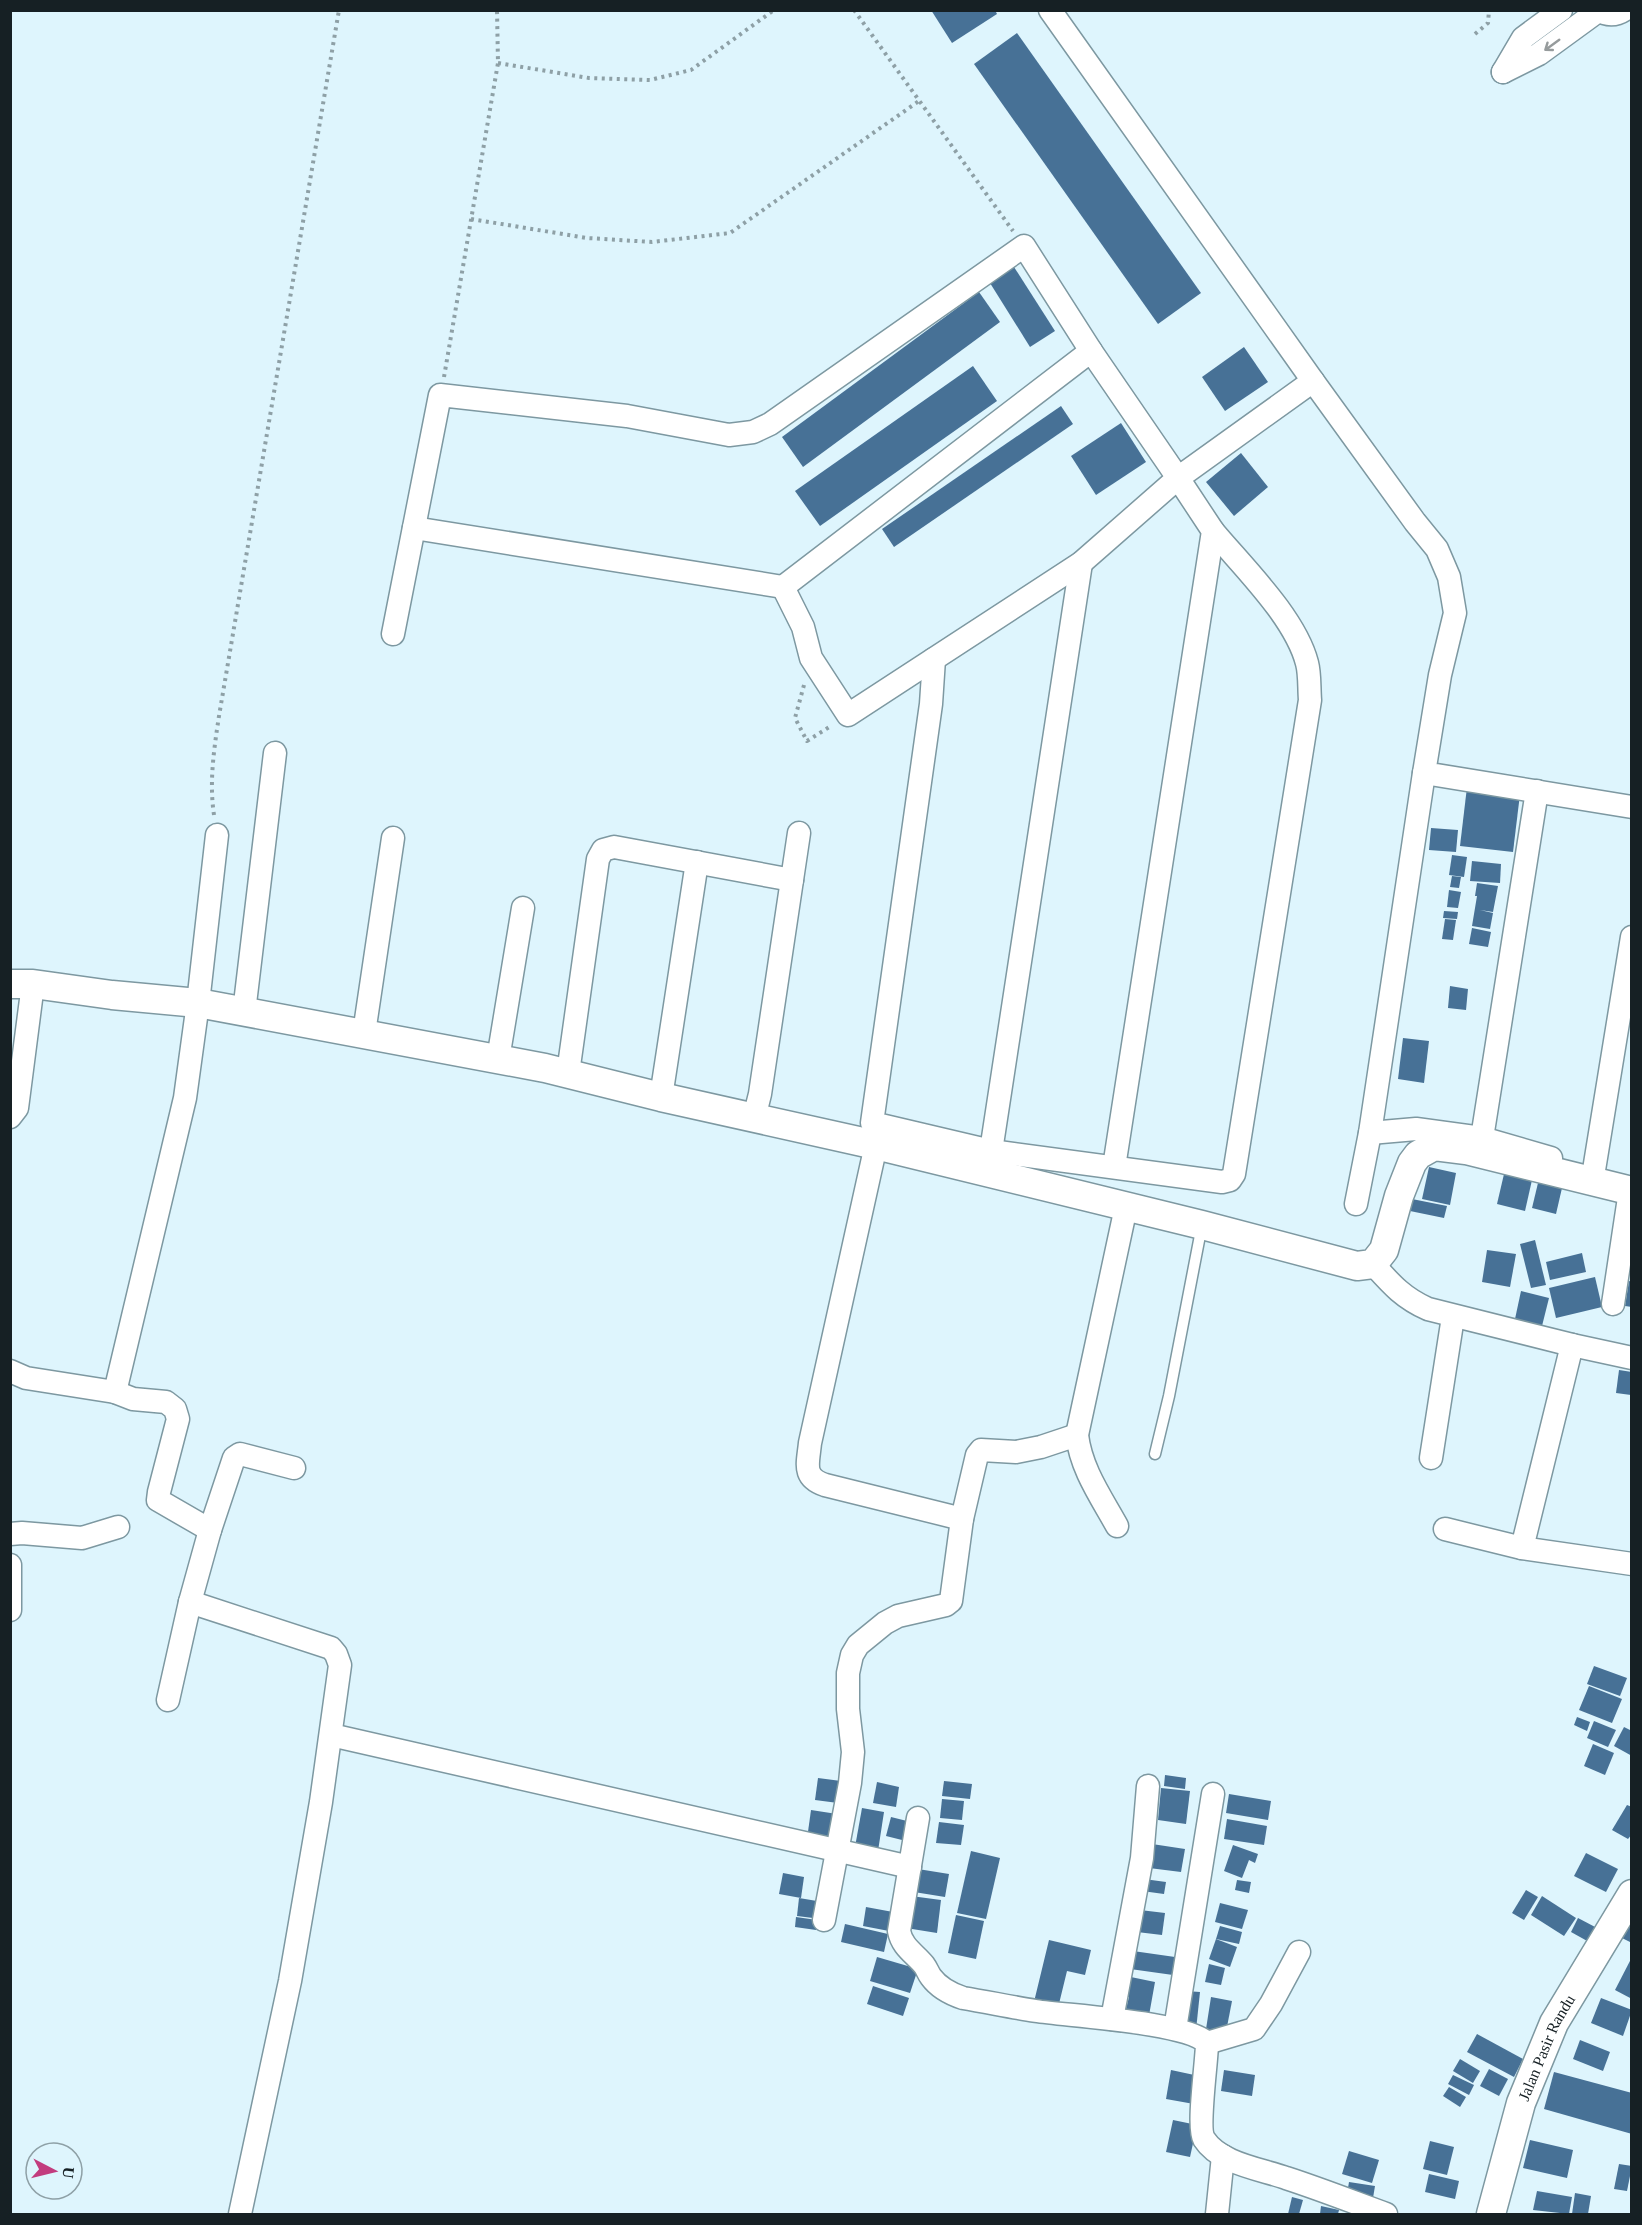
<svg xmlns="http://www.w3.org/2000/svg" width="1642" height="2225" font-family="Georgia,serif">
  <rect width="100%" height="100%" fill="#def5fd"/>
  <g fill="#477196">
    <path d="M931,10H995L997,14L952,43Z"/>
    <path d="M1017,33L1201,293L1158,324L974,64Z"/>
    <path d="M1014,267L1055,331L1030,347L990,283Z"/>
    <path d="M979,292L1000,322L803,467L782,437Z"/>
    <path d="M1244,347L1268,382L1225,411L1202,377Z"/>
    <path d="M973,366L997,401L820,526L795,491Z"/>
    <path d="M1061,406L1073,424L894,547L882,529Z"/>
    <path d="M1121,423L1146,462L1096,495L1071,456Z"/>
    <path d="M1241,453L1268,487L1234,516L1206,482Z"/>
    <path d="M1467,787L1520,794L1513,852L1460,846Z"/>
    <path d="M1431,828L1458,830L1456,852L1429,850Z"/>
    <path d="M1452,855L1467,857L1464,877L1449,875Z"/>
    <path d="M1472,861L1501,864L1500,883L1470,881Z"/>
    <path d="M1452,876L1461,877L1459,888L1450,887Z"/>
    <path d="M1477,883L1498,886L1493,912L1480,910L1493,913L1490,929L1472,926L1477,896H1475Z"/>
    <path d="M1449,890L1461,892L1458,908L1447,907Z"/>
    <path d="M1444,911L1458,912L1457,919L1443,918Z"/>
    <path d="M1445,919L1456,920L1453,940L1442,939Z"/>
    <path d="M1472,928L1491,932L1488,947L1469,944Z"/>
    <path d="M1450,986L1468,989L1466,1010L1448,1008Z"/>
    <path d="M1403,1038L1429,1041L1424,1083L1398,1079Z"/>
    <path d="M1429,1167L1456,1173L1450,1205L1422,1199Z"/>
    <path d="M1504,1174L1532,1180L1525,1211L1497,1204Z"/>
    <path d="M1538,1183L1562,1188L1556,1214L1532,1208Z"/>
    <path d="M1412,1199L1447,1206L1444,1218L1410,1211Z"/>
    <path d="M1535,1240L1546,1285L1531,1288L1520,1244Z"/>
    <path d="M1487,1250L1516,1254L1510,1287L1482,1282Z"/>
    <path d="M1582,1253L1586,1272L1550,1280L1546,1262Z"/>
    <path d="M1595,1277L1602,1307L1556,1318L1549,1288Z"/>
    <path d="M1629,1281L1632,1282V1307L1625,1306Z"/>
    <path d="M1521,1291L1549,1298L1542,1326L1515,1319Z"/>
    <path d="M1619,1370L1632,1372L1631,1395L1616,1393Z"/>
    <path d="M1594,1666L1627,1678L1620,1696L1587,1684Z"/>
    <path d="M1589,1686L1622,1699L1612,1723L1579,1710Z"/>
    <path d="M1577,1717L1590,1722L1587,1731L1574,1725Z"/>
    <path d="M1594,1721L1616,1730L1608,1747L1587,1738Z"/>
    <path d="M1624,1727L1632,1731V1756L1614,1746Z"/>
    <path d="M1593,1744L1614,1753L1605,1775L1584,1766Z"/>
    <path d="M1165,1775L1186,1778L1185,1789L1164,1786Z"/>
    <path d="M818,1778L841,1781L838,1803L815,1800Z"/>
    <path d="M944,1781L972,1784L970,1799L942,1796Z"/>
    <path d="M877,1782L899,1787L896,1807L873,1803Z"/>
    <path d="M1161,1788L1190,1791L1186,1824L1158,1820Z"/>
    <path d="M1229,1794L1271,1801L1268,1820L1226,1813Z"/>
    <path d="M942,1799L964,1801L962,1820L940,1818Z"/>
    <path d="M1627,1805L1632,1807V1834L1628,1839L1612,1830Z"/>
    <path d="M862,1808L884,1812L878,1851L855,1847Z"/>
    <path d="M811,1810L837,1814L833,1843L807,1839Z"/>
    <path d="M891,1817L915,1823L910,1842L886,1836Z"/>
    <path d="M1227,1819L1267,1826L1264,1845L1224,1839Z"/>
    <path d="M939,1822L964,1825L961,1845L936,1843Z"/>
    <path d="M1152,1844L1185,1849L1181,1872L1149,1868Z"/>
    <path d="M1233,1845L1258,1854L1255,1863L1249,1860L1242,1878L1224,1871Z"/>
    <path d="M971,1851L1000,1858L986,1919L957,1913Z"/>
    <path d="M1586,1853L1618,1869L1606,1892L1574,1876Z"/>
    <path d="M918,1869L949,1874L945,1897L914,1892Z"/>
    <path d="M783,1873L804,1877L801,1898L779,1894Z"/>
    <path d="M1144,1879L1166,1882L1164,1894L1142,1891Z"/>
    <path d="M1237,1880L1251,1882L1249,1893L1235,1890Z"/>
    <path d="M1526,1890L1538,1897L1524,1920L1512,1913Z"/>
    <path d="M911,1896L941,1900L937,1933L906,1928Z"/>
    <path d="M1542,1896L1576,1918L1564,1936L1531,1915Z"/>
    <path d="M799,1898L823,1902L821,1919L797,1916Z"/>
    <path d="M1220,1903L1248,1910L1242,1929L1215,1922Z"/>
    <path d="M866,1907L893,1912L889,1931L863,1926Z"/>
    <path d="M1140,1910L1165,1913L1162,1935L1137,1932Z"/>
    <path d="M956,1915L984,1921L976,1959L948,1953Z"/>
    <path d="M796,1917L817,1920L816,1930L795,1927Z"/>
    <path d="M1578,1918L1597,1928L1589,1942L1571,1932Z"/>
    <path d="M1629,1921L1632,1923V1943L1620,1937Z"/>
    <path d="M845,1924L888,1934L884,1952L841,1942Z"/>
    <path d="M1220,1926L1242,1932L1239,1944L1216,1939Z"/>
    <path d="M1216,1939L1237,1947L1230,1967L1209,1959Z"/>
    <path d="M1049,1940L1091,1950L1085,1975L1067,1971L1057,2012L1033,2006Z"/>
    <path d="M1126,1950L1175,1957L1173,1975L1123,1968Z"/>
    <path d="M877,1957L918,1969L910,1993L870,1981Z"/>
    <path d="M1632,1957V1999L1615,1990Z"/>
    <path d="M1209,1964L1225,1968L1221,1985L1205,1982Z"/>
    <path d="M1126,1976L1155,1982L1148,2021L1132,2017L1134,2011L1126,2009L1129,1997L1122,1995Z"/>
    <path d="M873,1986L909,1998L903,2016L867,2004Z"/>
    <path d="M1186,1991L1200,1992L1196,2030L1182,2028Z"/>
    <path d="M1211,1997L1232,2001L1226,2032L1206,2029Z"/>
    <path d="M1601,1998L1632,2010L1623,2036L1591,2023Z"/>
    <path d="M1477,2034L1523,2059L1514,2077L1467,2052Z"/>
    <path d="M1580,2040L1610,2052L1603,2071L1573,2059Z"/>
    <path d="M1460,2059L1480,2071L1473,2083L1453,2071Z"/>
    <path d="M1489,2069L1508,2079L1499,2096L1480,2086Z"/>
    <path d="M1171,2070L1199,2076L1194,2104L1166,2099Z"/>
    <path d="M1224,2070L1255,2075L1252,2096L1221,2091Z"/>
    <path d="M1554,2072L1632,2093V2134L1544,2109Z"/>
    <path d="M1453,2075L1474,2085L1469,2095L1448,2084Z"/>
    <path d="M1449,2087L1466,2097L1460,2107L1443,2096Z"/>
    <path d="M1173,2120L1197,2125L1190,2157L1166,2152Z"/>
    <path d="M1530,2140L1573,2150L1567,2178L1523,2168Z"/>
    <path d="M1430,2141L1454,2147L1447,2175L1423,2169Z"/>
    <path d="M1349,2151L1379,2160L1372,2183L1342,2174Z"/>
    <path d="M1619,2164L1632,2166L1627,2191L1614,2189Z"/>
    <path d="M1429,2174L1459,2181L1455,2199L1425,2192Z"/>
    <path d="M1349,2182L1375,2186L1373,2198L1347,2194Z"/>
    <path d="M1537,2191L1572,2197L1569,2214L1533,2210Z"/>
    <path d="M1575,2193L1591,2196L1588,2214H1572Z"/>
    <path d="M1292,2197L1303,2200L1299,2214H1288Z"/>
    <path d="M1321,2206L1339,2210L1338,2214H1320Z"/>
  </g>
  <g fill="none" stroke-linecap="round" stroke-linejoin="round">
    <g stroke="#7d98a1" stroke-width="13">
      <path id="service" d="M1155,1454L1169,1396L1202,1225"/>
    </g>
    <g stroke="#7d98a1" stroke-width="25">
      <g id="minor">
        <path d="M1050,10L1313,381L1415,522L1437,549L1449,577L1455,613L1440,675L1424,773L1632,807"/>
        <path d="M1597,10C1606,15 1615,16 1624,10"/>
        <path d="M1503,72L1539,54L1598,11"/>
        <path d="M1503,72L1523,38L1561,10"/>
        <path d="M414,528L783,587"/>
        <path d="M393,634L440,395L627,416L729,435L753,432L770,424L1024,246L1091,351"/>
        <path d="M934,659L931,704L872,1123L991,1151L1222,1182L1230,1180L1234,1174L1310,700C1309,688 1310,674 1307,663C1295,617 1243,567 1213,531"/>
        <path d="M244,1012L275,753"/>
        <path d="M364,1033L393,838"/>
        <path d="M498,1059L523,908"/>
        <path d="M568,1073L598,859L603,850L614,847L792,880"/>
        <path d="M661,1097L697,862"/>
        <path d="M10,1117L17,1108L33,984"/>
        <path d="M754,1118L760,1094L799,833"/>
        <path d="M1370,1133L1416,1129L1482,1138L1551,1158"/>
        <path d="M1482,1138L1537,791"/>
        <path d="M876,1145L810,1443C808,1464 802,1477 825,1485L962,1519"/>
        <path d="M991,1151L1081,563"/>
        <path d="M1114,1167L1213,531L1178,478L1081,563L848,715L811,658L803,627L783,587L1091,351L1178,478L1313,381"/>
        <path d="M1594,1170L1632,937"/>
        <path d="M1356,1204L1370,1133L1424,773"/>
        <path d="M1373,1264C1391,1284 1403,1298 1428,1309L1572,1345L1632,1358"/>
        <path d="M1613,1304L1630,1191"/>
        <path d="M1572,1345L1522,1548L1632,1564"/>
        <path d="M10,1371L26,1378L115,1392L133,1399L166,1402L175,1409L178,1419L159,1492L158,1500L210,1530L190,1602L168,1700"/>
        <path d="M115,1392L185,1098L198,1003L217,835"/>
        <path d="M1431,1458L1453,1317"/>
        <path d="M1117,1526C1101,1497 1081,1469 1077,1435L1126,1207"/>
        <path d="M1445,1529L1522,1548"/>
        <path d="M210,1530L234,1458L240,1454L294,1468"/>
        <path d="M10,1534L22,1533L82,1538L118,1527"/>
        <path d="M10,1565V1610"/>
        <path d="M190,1602L331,1648L336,1654L340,1665L321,1802L290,1981L240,2214"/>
        <path d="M331,1735L910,1867"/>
        <path d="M918,1818L899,1931C902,1947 914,1953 924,1965C927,1969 928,1973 931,1977C939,1988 951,1994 963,1998C987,2002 1011,2007 1036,2011C1069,2016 1187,2022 1207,2043C1207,2061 1197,2127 1204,2139C1220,2164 1261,2169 1286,2178C1320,2189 1353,2202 1386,2214"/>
        <path d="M824,1920L850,1783L853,1752L848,1709V1673L852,1655L858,1645L885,1623L898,1616L946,1605L951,1601L962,1519L977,1455L981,1450L1016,1452L1041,1447L1077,1435"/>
        <path d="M1112,2019L1142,1858L1148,1786"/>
        <path d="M1175,2029L1213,1794"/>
        <path d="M1207,2043L1254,2029L1271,2004L1299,1952"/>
        <path d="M1217,2214L1223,2156"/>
      </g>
    </g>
    <g stroke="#7d98a1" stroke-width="31">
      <g id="tertiary">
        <path d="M10,984H33L112,995L198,1003L545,1068L661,1097L876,1145L1202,1225L1357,1266L1373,1264L1384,1250L1399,1196L1412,1163L1418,1155L1434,1146L1466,1150L1632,1191"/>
        <path id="s1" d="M1491,2214L1521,2103L1554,2023L1632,1894"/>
      </g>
    </g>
    <g stroke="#8ea0a6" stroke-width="4" stroke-dasharray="3 4.5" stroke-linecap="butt">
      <path d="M854,10L1013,231"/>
      <path d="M1475,34L1488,23L1489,10"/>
      <path d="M498,63L589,78L650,80L691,70L774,10"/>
      <path d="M471,219L587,238L652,242L730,233L919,101"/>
      <path d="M444,377L498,63L497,10"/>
      <path d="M804,685L795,718L807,741L831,726"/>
      <path d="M214,815C209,782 214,749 219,716L339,10"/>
    </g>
    <use href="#service" stroke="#fff" stroke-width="10"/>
    <use href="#minor" stroke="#fff" stroke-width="22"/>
    <use href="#tertiary" stroke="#fff" stroke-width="28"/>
  </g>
  <defs><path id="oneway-shaft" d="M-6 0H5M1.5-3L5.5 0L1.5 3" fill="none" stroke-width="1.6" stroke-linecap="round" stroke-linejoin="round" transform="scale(1.5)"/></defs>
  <use stroke="#969b9c" href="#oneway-shaft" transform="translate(1552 45) rotate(144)"/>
  <g text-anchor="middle" stroke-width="4.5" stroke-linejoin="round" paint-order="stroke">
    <g font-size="16" fill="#162024" stroke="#def5fd">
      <text dy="6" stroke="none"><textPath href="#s1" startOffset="176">Jalan Pasir Randu</textPath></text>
    </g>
  </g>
  <rect width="1642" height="2225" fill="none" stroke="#162024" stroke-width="24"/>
  <g transform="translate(54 2171) rotate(97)"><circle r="28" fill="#def5fd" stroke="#8ea0a6" stroke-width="1.5"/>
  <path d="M0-4.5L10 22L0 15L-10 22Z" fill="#c23c7e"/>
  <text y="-9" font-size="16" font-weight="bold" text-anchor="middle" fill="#162024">U</text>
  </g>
</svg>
